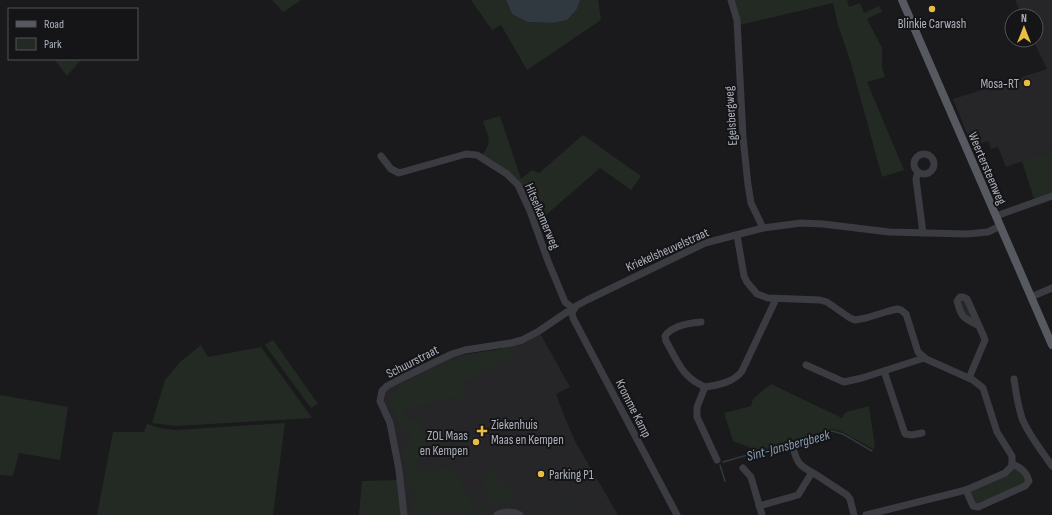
<svg xmlns="http://www.w3.org/2000/svg" width="1052" height="515" font-family="'Sofia Sans Condensed',sans-serif">
  <rect width="100%" height="100%" fill="#1a1a1c"/>
  <g fill="#262629">
    <path d="M1015,0H1052V151L1006,167L998,147L991,149L988,141L972,146L953,99L1047,69L1033,40H1036V16H1022Z"/>
    <path d="M540,333L570,387L556,394L565,418L576,443L618,515H405L399,462L381,401L382,392L399,381L454,356L502,349Z"/>
  </g>
  <g fill="#222a23">
    <path d="M272,0H301L283,12Z"/>
    <path d="M471,0H506L512,14L527,22L552,23L577,9L580,0H598L601,20L527,70L501,25L492,30Z"/>
    <path d="M733,0H847L849,7L860,3L864,13L879,6L882,12L867,19L882,48V67L885,77L867,82L904,170L882,177L850,60L838,25L833,3L740,25Z"/>
    <path d="M54,59H82L67,76Z"/>
    <path d="M500,116L521,179L532,170L539,173L583,135L641,176L631,190L600,168L539,221L534,219L519,182L482,155C493,141 488,137 483,121Z"/>
    <path d="M1052,151V193L1034,199L1022,161Z"/>
    <path d="M963,298L975,320L965,316L959,301Z"/>
    <path d="M273,340L318,404L311,408L265,345Z"/>
    <path d="M201,345L208,357L261,347L312,418L176,426L152,423L165,380L180,362Z"/>
    <path d="M504,346L509,348L513,355L461,385L468,399L455,402L453,397L404,409L407,421L425,420V422L418,423L419,424H423V426H420L421,432H424L427,443L447,437L450,444L415,461L421,473L453,466L468,495L478,493L484,511L483,515H447L480,512L481,510L477,496H473L470,498V501L475,510L415,515L411,513C408,501 428,495 407,489V482L408,473C405,464 402,455 401,445L408,444L411,441V437C401,428 397,426 396,412L391,409V402L389,398C394,385 450,360 465,356C476,352 490,351 502,349V347L468,352L449,357L388,389C376,401 388,407 392,419C394,425 394,431 396,437C401,462 404,486 405,512L407,515H406L404,508L401,472L391,422L381,402L382,394L388,387L450,356L464,351Z"/>
    <path d="M771,384L842,418L846,412L869,406L875,447L873,449L843,432L832,429L759,451L733,441L724,413L751,406L753,399Z"/>
    <path d="M0,395L68,407L60,460L19,453L13,476L0,475Z"/>
    <path d="M285,423L273,515H97L113,432H144L147,424L160,428L175,430Z"/>
    <path d="M1014,468H1016L1026,478L1025,483L975,504L970,496L971,491Z"/>
    <path d="M494,471L500,472L495,480H499L501,485L509,484L512,491L514,503L490,505L484,481L485,476Z"/>
    <path d="M398,480L403,515H359L362,481Z"/>
    <path d="M586,488L584,492L543,515H539Z"/>
  </g>
  <path fill="#303840" d="M506,0H580L577,9L567,20L552,23L527,22L512,14Z"/>
  <g fill="none" stroke-linecap="round" stroke-linejoin="round">
    <g stroke="#303840" stroke-width="1.5">
      <path d="M723,462L832,431L843,434L872,451"/>
      <path d="M720,465L725,481"/>
    </g>
    <g stroke="#3b3c41" stroke-width="7">
      <path d="M731,0L737,20L743,137L748,185L751,203L763,228"/>
      <circle cx="924" cy="164" r="10"/>
      <path d="M381,156L391,169L399,173L466,154L477,155L507,174L518,185L530,211L548,261L565,302L574,309"/>
      <path d="M918,172L916,179L923,233"/>
      <path d="M996,216L1052,196"/>
      <path d="M737,235L744,276L747,282L757,294L768,298L820,300L827,302L850,318L855,320L866,318L889,311L897,309L901,310L906,314L918,352L926,359L973,380L983,388L997,432L1012,456V466L1005,473L966,490L866,515"/>
      <path d="M1031,297L1052,288"/>
      <path d="M572,312L576,306L587,300L705,243L763,228L801,223L823,224L889,232L967,234L988,232L1000,226"/>
      <path d="M572,312L573,318L677,515"/>
      <path d="M701,322C689,323 672,326 665,336L666,341C678,362 682,377 705,387C719,385 734,382 742,371L776,299"/>
      <path d="M806,365L844,382L862,378L924,358"/>
      <path d="M884,371L905,434L912,435L922,433"/>
      <path d="M969,378L985,340L984,337L967,299L963,297H960L957,301C962,319 963,317 979,326"/>
      <path d="M1014,379C1016,393 1018,408 1023,421C1031,438 1042,451 1052,466"/>
      <path d="M705,387L697,407V417L717,460"/>
      <path d="M793,447C797,464 800,466 815,474"/>
      <path d="M743,468L751,477L762,515"/>
      <path d="M966,490L973,506L978,507L1025,486L1029,481C1027,472 1020,467 1012,464"/>
      <path d="M759,506L798,495L811,474H815L847,495L850,499L854,515"/>
      <path d="M404,515L399,470L390,423L380,401L382,391L387,386L402,378L452,354L465,350L511,343L522,340L539,331L567,312H572"/>
      <path d="M497,515C503,511 513,511 520,515"/>
    </g>
    <path stroke="#575960" stroke-width="8" d="M902,0L1052,345"/>
  </g>
  <g fill="#ebbc43" stroke="#151517" stroke-width="1.5">
    <circle cx="932" cy="9" r="4"/>
    <circle cx="1027" cy="83" r="4"/>
    <path d="M480 425h4v4h4v4h-4v4h-4v-4h-4v-4h4z"/>
    <circle cx="476" cy="442" r="4"/>
    <circle cx="541" cy="474" r="4"/>
  </g>
  <g text-anchor="middle" stroke-width="4" stroke-linejoin="round" paint-order="stroke">
    <g font-size="13" fill="#adb1bb" stroke="#151517" text-anchor="end">
      <text x="932" y="28" text-anchor="middle">Blinkie Carwash</text>
      <text x="1019" y="88">Mosa-RT</text>
      <text x="491" y="429" text-anchor="start">Ziekenhuis<tspan x="491" dy="15">Maas en Kempen</tspan></text>
      <text x="468" y="440">ZOL Maas<tspan x="468" dy="15">en Kempen</tspan></text>
      <text x="549" y="479" text-anchor="start">Parking P1</text>
    </g>
    <g font-size="13" fill="#adb1bb" stroke="#151517">
      <text transform="translate(730 116) rotate(-94)" y="5">Egelsbergweg</text>
      <text transform="translate(988 168) rotate(67)" y="5">Weertersteenweg</text>
      <text transform="translate(543 216) rotate(67)" y="5">Hitselkamerweg</text>
      <text transform="translate(667 249) rotate(-24)" y="5">Kriekelsheuvelstraat</text>
      <text transform="translate(412 361) rotate(-27)" y="5">Schuurstraat</text>
      <text transform="translate(634 408) rotate(63)" y="5">Kromme Kamp</text>
    </g>
    <g font-size="14" font-style="italic" fill="#869cb4" stroke="#151517">
      <text transform="translate(788 445) rotate(-15)" y="5">Sint-Jansbergbeek</text>
    </g>
  </g>
  <rect x="8" y="8" width="130" height="52" fill="#151517" stroke="#525359"/>
  <rect x="16" y="21" width="20" height="6" fill="#575960" stroke="#525359"/>
  <text x="44" y="28" font-size="12" fill="#adb1bb">Road</text>
  <rect x="16" y="38" width="20" height="12" fill="#222a23" stroke="#525359"/>
  <text x="44" y="48" font-size="12" fill="#adb1bb">Park</text>
  <g transform="translate(1024 28)"><circle r="19" fill="#151517" stroke="#525359"/>
  <path d="M0-3L7 15L0 10L-7 15Z" fill="#ebbc43"/>
  <text y="-6" font-size="11" font-weight="bold" text-anchor="middle" fill="#adb1bb">N</text>
  </g>
</svg>
